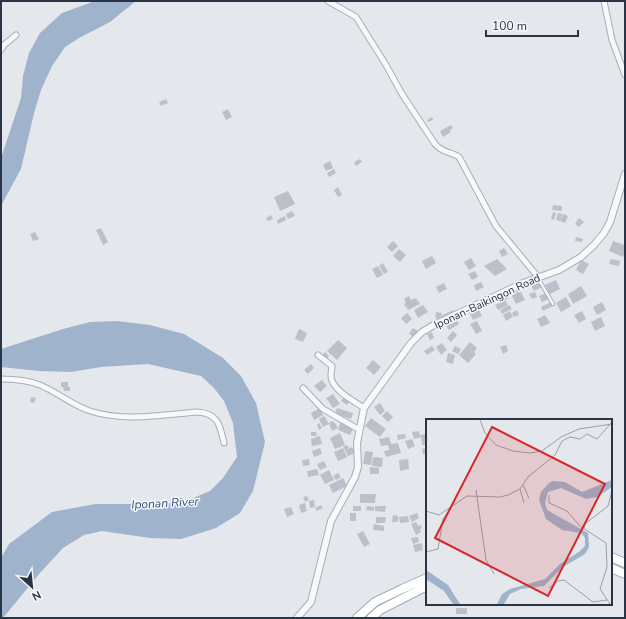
<svg xmlns="http://www.w3.org/2000/svg" width="626" height="619" font-family="'Nunito Sans',sans-serif">
  <rect width="100%" height="100%" fill="#e4e7ec"/>
  <g fill="#9fb4cc">
    <path d="M95,1H136L110,22L79,38L65,47L52,66L41,90L34,113L21,169L1,206V158L21,98L23,76L29,53L40,33L62,13Z"/>
    <path d="M117,321L150,325L184,334L223,358L241,376L256,403L265,442L253,491L240,513L216,528L181,539L150,538L102,531L84,535L63,548L39,574L3,618H1V558L9,544L52,512L95,504H161L184,502L210,491L223,478L237,457L233,423L224,401L214,388L201,376L148,364L101,367L71,372L39,371L1,367V349L63,329L90,322Z"/>
  </g>
  <g fill="#bbc0ca">
    <path d="M166,99L168,103L161,106L159,102Z"/>
    <path d="M228,109L232,117L226,120L222,112Z"/>
    <path d="M432,117L433,120L428,122L427,120Z"/>
    <path d="M451,125L453,128L450,130L451,132L443,137L440,131Z"/>
    <path d="M360,159L362,162L356,166L354,162Z"/>
    <path d="M330,161L333,168L326,171L323,165Z"/>
    <path d="M334,169L336,173L329,177L327,173Z"/>
    <path d="M338,187L342,195L338,197L334,190Z"/>
    <path d="M288,191L295,204L280,211L274,197Z"/>
    <path d="M553,205L562,206V211L552,210Z"/>
    <path d="M292,211L295,216L288,219L286,214Z"/>
    <path d="M553,212L556,213L554,220L551,219Z"/>
    <path d="M558,213L562,214L560,221L556,220Z"/>
    <path d="M563,214L568,216L565,223L560,221Z"/>
    <path d="M271,215L273,219L268,221L266,218Z"/>
    <path d="M285,216L286,220L278,224L277,220Z"/>
    <path d="M579,218L584,222L579,227L575,224Z"/>
    <path d="M101,228L108,242L103,245L96,230Z"/>
    <path d="M35,232L39,239L33,241L30,234Z"/>
    <path d="M576,237L583,239L582,242L575,241Z"/>
    <path d="M393,241L398,246L392,252L387,247Z"/>
    <path d="M613,241L625,245V253L623,257L609,251Z"/>
    <path d="M504,248L508,254L502,257L499,251Z"/>
    <path d="M399,249L406,255L400,262L393,256Z"/>
    <path d="M432,256L436,263L426,269L422,261Z"/>
    <path d="M471,258L476,266L469,270L464,262Z"/>
    <path d="M497,259L507,269L495,276L484,266Z"/>
    <path d="M611,259L620,261L619,266L609,264Z"/>
    <path d="M581,260L589,264L583,274L576,270Z"/>
    <path d="M383,263L388,272L384,274L379,266Z"/>
    <path d="M378,266L383,275L377,278L372,269Z"/>
    <path d="M475,271L478,277L472,280L468,274Z"/>
    <path d="M556,280L560,289L550,294L545,285Z"/>
    <path d="M538,281L542,287L534,291L531,285Z"/>
    <path d="M481,282L484,287L476,291L474,285Z"/>
    <path d="M444,283L447,289L439,293L436,287Z"/>
    <path d="M581,286L587,296L573,304L568,294Z"/>
    <path d="M520,290L525,300L516,304L511,294Z"/>
    <path d="M535,292L537,297L532,299L529,294Z"/>
    <path d="M507,293L509,298L505,300L508,305L498,310L495,305L503,301L500,296Z"/>
    <path d="M546,293L549,299L542,302L539,296Z"/>
    <path d="M409,296L411,300L416,298L420,304L408,310L404,304L406,303L404,299Z"/>
    <path d="M566,297L571,306L561,312L556,303Z"/>
    <path d="M551,302L553,306L543,311L541,307Z"/>
    <path d="M602,302L606,310L597,315L593,307Z"/>
    <path d="M423,305L428,312L418,318L414,310Z"/>
    <path d="M509,305L512,309L502,314L500,310Z"/>
    <path d="M478,308L482,316L473,320L469,312Z"/>
    <path d="M453,310L455,314L443,320L441,316Z"/>
    <path d="M517,310L519,315L514,317L512,313Z"/>
    <path d="M510,311L513,317L506,321L503,315Z"/>
    <path d="M582,311L586,319L579,323L574,315Z"/>
    <path d="M436,312L442,313L440,319L435,318Z"/>
    <path d="M407,313L412,319L406,324L401,318Z"/>
    <path d="M545,315L550,323L541,327L537,319Z"/>
    <path d="M601,317L605,326L595,331L591,322Z"/>
    <path d="M456,318L459,324L449,330L445,324Z"/>
    <path d="M477,321L482,331L476,334L470,324Z"/>
    <path d="M413,328L420,332L416,338L409,334Z"/>
    <path d="M299,329L307,333L303,342L295,339Z"/>
    <path d="M453,331L457,335L451,342L447,338Z"/>
    <path d="M432,332L434,338L430,340L427,334Z"/>
    <path d="M338,340L347,348L337,360L327,351Z"/>
    <path d="M470,342L477,348L474,352L476,354L468,363L459,355Z"/>
    <path d="M442,343L447,350L441,355L436,347Z"/>
    <path d="M506,345L508,351L503,354L500,347Z"/>
    <path d="M432,346L435,350L427,355L424,351Z"/>
    <path d="M455,346L461,349L458,354L452,351Z"/>
    <path d="M325,352L329,356L326,360L322,355Z"/>
    <path d="M448,353L455,355L453,364L446,362Z"/>
    <path d="M373,360L381,367L374,375L366,368Z"/>
    <path d="M311,364L314,368L308,374L304,370Z"/>
    <path d="M322,380L327,386L320,392L314,386Z"/>
    <path d="M61,382H68V387H70V391H64L63,387H61Z"/>
    <path d="M333,394L340,404L333,408L326,398Z"/>
    <path d="M31,397L36,398L34,403L30,402Z"/>
    <path d="M344,397L350,401L347,405L341,401Z"/>
    <path d="M380,403L385,411L380,415L374,407Z"/>
    <path d="M320,408L323,415L314,420L311,413Z"/>
    <path d="M337,408L353,413L351,419L335,414Z"/>
    <path d="M387,411L393,417L388,422L382,416Z"/>
    <path d="M324,416L329,424L323,427L319,419Z"/>
    <path d="M371,418L386,429L380,437L365,426Z"/>
    <path d="M332,421L335,423L338,428L332,431L329,423Z"/>
    <path d="M319,423L322,428L319,430L317,425Z"/>
    <path d="M340,423L353,429L350,435L338,430Z"/>
    <path d="M419,431L420,435L427,434V445H422L421,437L414,439L412,432Z"/>
    <path d="M311,432H316L317,436H311Z"/>
    <path d="M340,433L345,445L335,449L330,438Z"/>
    <path d="M405,434L406,438L398,440L397,435Z"/>
    <path d="M320,436L322,444L312,446L311,439Z"/>
    <path d="M389,437L391,444L398,443L401,453L386,457L384,451L389,450L388,445L381,446L379,439Z"/>
    <path d="M412,439L415,446L408,449L405,441Z"/>
    <path d="M347,445L349,448L345,450L343,447Z"/>
    <path d="M352,447L355,453L348,456L345,450Z"/>
    <path d="M320,448L322,454L314,457L312,451Z"/>
    <path d="M343,448L347,457L338,461L334,452Z"/>
    <path d="M427,448V454H423L422,449Z"/>
    <path d="M365,451L373,452L371,465L363,464Z"/>
    <path d="M373,457L383,458L382,467L372,466Z"/>
    <path d="M309,459L310,465L303,466L302,460Z"/>
    <path d="M408,459L409,469L400,471L399,460Z"/>
    <path d="M324,461L327,467L320,470L317,464Z"/>
    <path d="M370,467L379,468V474H370Z"/>
    <path d="M317,469L319,475L308,477L307,471Z"/>
    <path d="M329,470L334,480L325,484L320,475Z"/>
    <path d="M338,473L341,477L336,480L333,476Z"/>
    <path d="M343,478L347,486L333,493L329,485Z"/>
    <path d="M360,494H376L375,503H360Z"/>
    <path d="M307,496L309,500L305,502L303,497Z"/>
    <path d="M314,500L315,507L310,508L309,501Z"/>
    <path d="M305,503L307,511L301,513L299,505Z"/>
    <path d="M321,505L323,508L317,511L315,508Z"/>
    <rect x="353" y="506" width="8" height="5"/>
    <path d="M367,506L374,507V511L366,510Z"/>
    <path d="M375,506H386L385,512L375,511Z"/>
    <path d="M291,507L294,514L287,517L284,509Z"/>
    <rect x="350" y="513" width="6" height="8"/>
    <path d="M417,513L419,518L412,522L409,516Z"/>
    <path d="M393,515L398,516V522H392Z"/>
    <path d="M408,516L409,522L400,523L399,517Z"/>
    <path d="M376,517H386L385,523H376Z"/>
    <path d="M416,522L418,526L421,525L422,528L420,529L421,532L416,535L411,524Z"/>
    <path d="M374,524L384,526V531L373,530Z"/>
    <path d="M363,531L370,544L364,547L357,534Z"/>
    <path d="M418,537L419,542L413,544L411,538Z"/>
    <path d="M422,543L423,550L415,552L413,545Z"/>
    <rect x="456" y="608" width="11" height="6"/>
  </g>
  <g fill="none" stroke-linecap="round" stroke-linejoin="round">
    <g stroke="#a9aeb7" stroke-width="4.5">
      <path id="service" d="M538,278L553,304"/>
    </g>
    <g stroke="#a9aeb7" stroke-width="7">
      <g id="minor">
        <path d="M328,1L356,17L386,65L402,94L435,144C442,153 452,152 459,157L496,226L538,277"/>
        <path d="M604,1L612,40L625,75"/>
        <path d="M1,50L4,45L16,35"/>
        <path d="M318,355L332,366C332,369 331,372 331,375C330,389 354,401 364,408"/>
        <path d="M1,379C15,379 27,380 40,385C57,392 72,405 90,411C124,422 162,415 197,412C218,413 220,425 224,443"/>
        <path d="M303,388L323,409L358,429"/>
      </g>
    </g>
    <g stroke="#a9aeb7" stroke-width="8">
      <path id="tertiary" d="M297,618L311,602L331,521L355,477L358,467L357,443L364,408L411,343L422,332L434,325L523,283L559,270L581,257L594,245L604,233L610,222L625,174"/>
    </g>
    <g stroke="#a3abb8" stroke-width="10">
      <g id="primary">
        <path d="M611,557L625,563"/>
        <path d="M611,568L625,574"/>
        <path d="M357,618L375,602L402,589L427,578"/>
        <path d="M371,618L380,610L427,586"/>
      </g>
    </g>
    <use href="#service" stroke="#f7f8fa" stroke-width="2.5"/>
    <use href="#minor" stroke="#f7f8fa" stroke-width="5"/>
    <use href="#tertiary" stroke="#f7f8fa" stroke-width="6"/>
    <use href="#primary" stroke="#fff" stroke-width="8"/>
  </g>
  <g text-anchor="middle" stroke-width="3" stroke-linejoin="round" paint-order="stroke">
    <g font-size="11" fill="#2b3445" stroke="#f4f6f9">
      <text transform="translate(487 301) rotate(-25)" y="4">Iponan-Baikingon Road</text>
    </g>
    <g font-size="12" font-style="italic" fill="#34527a" stroke="#f4f6f9">
      <text transform="translate(165 503) rotate(-3)" y="4">Iponan River</text>
    </g>
  </g>
  <g transform="translate(426 419)">
    <rect width="186" height="186" fill="#e4e7ec"/>
    <path d="M186,61V68L171,78L160,80L135,69L122,73L119,84L121,91L162,114L163,128L159,135L137,148L118,167L95,170L84,175L78,185H71L76,175L84,170L119,160L134,145L154,132L159,127V119L155,114L136,111L120,100L113,81L115,73L122,65L126,62L139,63L156,73ZM0,151L22,166L34,185H27L18,172L0,160Z" fill="#9fb4cc"/>
    <path fill="none" stroke="#9a9fa9" stroke-width="1" d="M54,1L59,14L70,26L87,32L104,34L116,32L135,18L153,10L186,5M97,66L103,79M94,70L98,84M50,71L60,141L68,155M123,76V84L141,92L154,107L180,124L181,148L174,170L184,185M0,92L13,96L41,77L74,78L82,76L94,70L102,58L129,36L136,22L144,18L154,20L161,15L171,20L186,3M158,109L159,105L182,87L186,72M0,133L12,130L17,100L25,89M123,169L132,162L138,161L167,183L181,181"/>
    <path fill="#d62828" fill-opacity="0.15" stroke="#d62828" stroke-width="2" d="M66,8L179,65L122,177L9,119Z"/>
    <rect width="186" height="186" fill="none" stroke="#2b3445" stroke-width="2"/>
  </g>
  <rect width="626" height="619" fill="none" stroke="#2b3445" stroke-width="4"/>
  <g transform="translate(32 587) rotate(153)" stroke="#f4f6f9" stroke-width="3" paint-order="stroke">
  <path d="M0-3L7 15L0 10L-7 15Z" fill="#2b3445"/>
  <text y="-6" font-size="11" font-weight="bold" text-anchor="middle" fill="#2b3445">N</text>
  </g>
  <path d="M486 30v6h92v-6" fill="none" stroke="#2b3445" stroke-width="2"/>
  <text x="492" y="30" font-size="12" fill="#2b3445" stroke="#f4f6f9" stroke-width="3" paint-order="stroke">100 m</text>
</svg>
